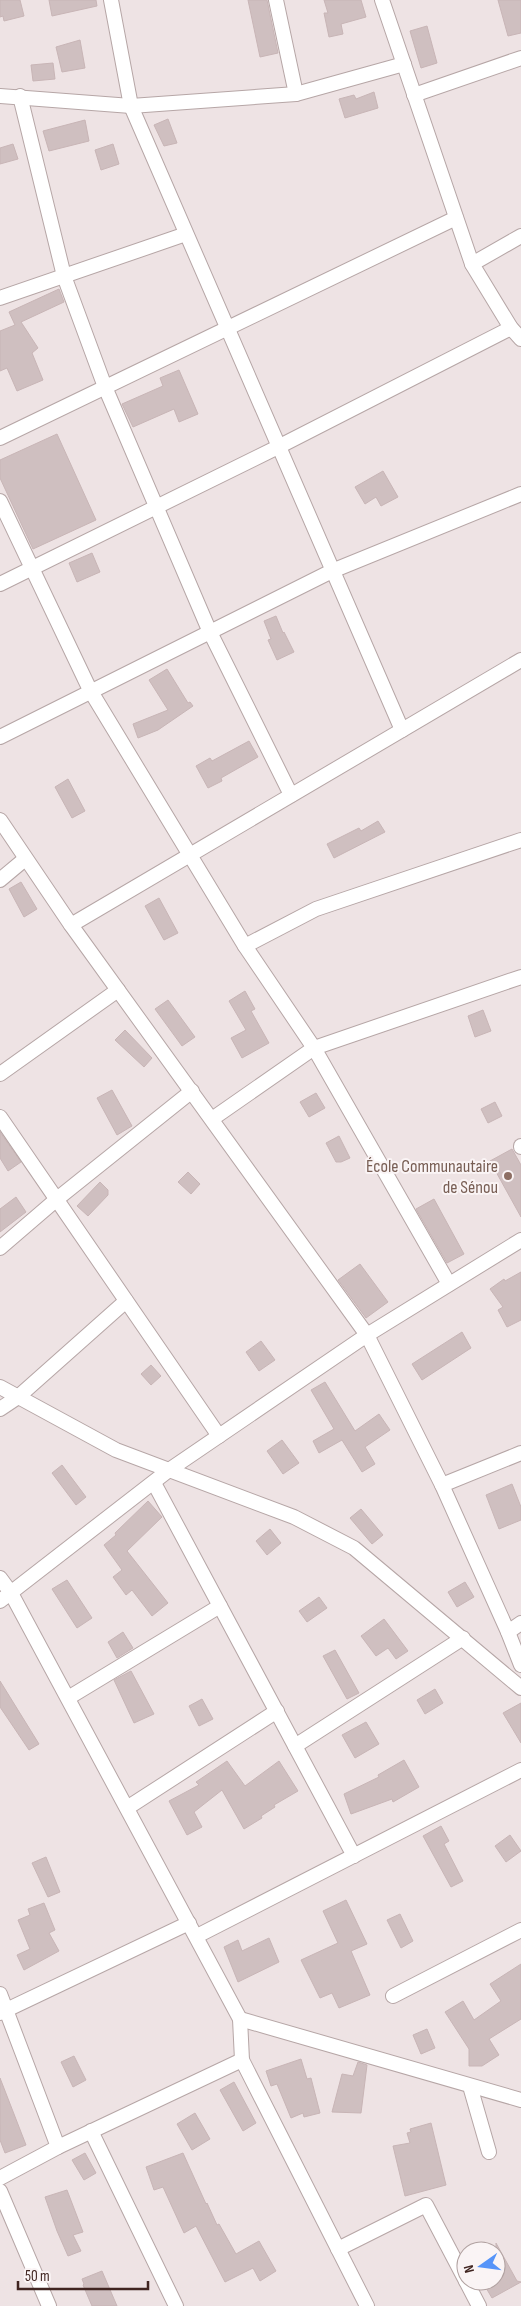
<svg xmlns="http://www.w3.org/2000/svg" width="521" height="2306" font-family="'Sofia Sans Condensed',sans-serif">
  <rect width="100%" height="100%" fill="#eee3e4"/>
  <g fill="#cfbfc0" stroke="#c8b5b6">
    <path d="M0,0H20L24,16L4,21L3,16L0,17Z"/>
    <path d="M49,0H96L97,6L52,16Z"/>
    <path d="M248,0H267L278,53L260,57Z"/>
    <path d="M324,0H361L366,17L341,24L343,34L329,37L324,13H328Z"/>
    <path d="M498,0H521V33L508,36Z"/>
    <path d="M427,26L437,63L421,68L410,31Z"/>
    <path d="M80,40L85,68L62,72L56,47Z"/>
    <path d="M53,63L55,79L33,81L31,65Z"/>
    <path d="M374,92L378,108L345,118L339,99L354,95L356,99Z"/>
    <path d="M168,119L177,143L164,146L154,125Z"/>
    <path d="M85,120L89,141L49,151L43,131Z"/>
    <path d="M13,144L18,159L0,164V148Z"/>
    <path d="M113,144L119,164L101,170L95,150Z"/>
    <path d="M59,289L64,302L21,322L38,348L32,353L43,380L17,391L7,368L0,371V331L15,325L9,312Z"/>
    <path d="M179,370L198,414L179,422L174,409L133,427L122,404L163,386L160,378Z"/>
    <path d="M57,434L96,520L33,549L0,478V460Z"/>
    <path d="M383,471L398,497L381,506L376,497L365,504L355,487Z"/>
    <path d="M92,553L100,572L77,582L69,563Z"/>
    <path d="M276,616L283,633L284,632L294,652L277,660L268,640L271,639L264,621Z"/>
    <path d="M167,669L188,703L190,702L193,706L158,730L138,738L133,724L168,710L149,680Z"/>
    <path d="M249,741L258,757L221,778L222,781L208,788L196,766L210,758L212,761Z"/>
    <path d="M68,779L85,811L72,818L55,787Z"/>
    <path d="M378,821L385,832L334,858L327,844L359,828L361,831Z"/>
    <path d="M21,882L37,909L24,917L9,889Z"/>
    <path d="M159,898L178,933L164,940L145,906Z"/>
    <path d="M245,991L255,1009L251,1011L269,1043L242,1058L231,1038L246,1030L229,1001Z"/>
    <path d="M168,1000L195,1037L182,1046L155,1009Z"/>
    <path d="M483,1010L491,1031L475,1037L468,1016Z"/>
    <path d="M125,1030L152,1058L144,1067L115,1040Z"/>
    <path d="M112,1090L132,1126L117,1135L97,1098Z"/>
    <path d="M316,1093L325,1108L309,1117L300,1102Z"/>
    <path d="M495,1102L502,1116L488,1123L481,1109Z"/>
    <path d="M0,1132L21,1162L8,1171L0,1158Z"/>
    <path d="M339,1136L350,1158L341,1162H336L326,1143Z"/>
    <path d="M512,1149L521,1165V1217L490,1161Z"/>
    <path d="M188,1172L200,1184L191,1194L178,1182Z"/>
    <path d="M100,1182L108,1190V1195L88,1216L77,1206Z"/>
    <path d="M16,1197L26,1212L0,1232V1209Z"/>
    <path d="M434,1199L464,1254L447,1263L416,1209Z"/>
    <path d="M360,1264L388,1302L366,1318L338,1280Z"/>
    <path d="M521,1272V1320L507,1327L498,1310L503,1307L490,1289L504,1279L505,1281Z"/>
    <path d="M462,1332L471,1348L422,1380L412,1364Z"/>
    <path d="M261,1341L275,1360L259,1371L246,1352Z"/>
    <path d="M151,1365L161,1376L151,1385L141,1374Z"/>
    <path d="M325,1382L355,1431L379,1414L390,1430L365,1447L375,1464L362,1472L342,1440L319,1453L313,1441L334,1429L311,1390Z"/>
    <path d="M282,1440L299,1463L283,1474L267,1451Z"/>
    <path d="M62,1465L86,1497L76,1505L52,1473Z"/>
    <path d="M512,1484L521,1507V1520L499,1529L486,1495Z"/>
    <path d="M148,1501L162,1517L127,1551L168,1603L152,1616L132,1590L126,1595L113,1577L122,1570L104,1545L116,1535L115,1533Z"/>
    <path d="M361,1509L383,1535L372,1544L350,1518Z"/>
    <path d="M270,1529L281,1543L267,1555L256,1541Z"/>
    <path d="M67,1580L92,1618L77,1628L52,1589Z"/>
    <path d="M465,1582L474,1597L457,1607L448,1592Z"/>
    <path d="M319,1597L327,1608L307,1622L299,1611Z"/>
    <path d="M384,1619L408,1651L396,1659L388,1648L376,1656L361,1636Z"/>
    <path d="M123,1632L133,1648L117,1658L108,1642Z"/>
    <path d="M335,1650L359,1693L347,1699L323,1656Z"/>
    <path d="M131,1671L154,1714L134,1723L114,1680Z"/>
    <path d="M0,1681L39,1744L29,1750L0,1707Z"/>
    <path d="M435,1689L443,1703L425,1714L417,1700Z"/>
    <path d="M202,1699L213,1719L199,1726L189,1706Z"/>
    <path d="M521,1703V1743L503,1713Z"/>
    <path d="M366,1722L379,1744L355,1758L342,1735Z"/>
    <path d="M404,1760L419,1787L393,1802L392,1799L351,1814L344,1794L379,1777L378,1775Z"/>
    <path d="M227,1761L245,1786L279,1761L298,1791L274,1805L275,1807L261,1816L262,1818L244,1829L222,1790L194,1812L202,1827L187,1835L169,1801L199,1785L196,1782Z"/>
    <path d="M441,1826L449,1841L444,1844L463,1881L451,1887L423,1836Z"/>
    <path d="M510,1835L521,1851L506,1862L495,1846Z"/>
    <path d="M46,1857L60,1892L48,1897L32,1863Z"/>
    <path d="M346,1900L367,1944L351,1951L370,1995L339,2008L332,1993L320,1998L301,1960L338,1943L323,1911Z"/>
    <path d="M44,1903L55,1930L49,1933L59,1951L24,1970L17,1955L30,1949L18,1920L30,1915L28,1909Z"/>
    <path d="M400,1914L413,1941L401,1948L387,1920Z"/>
    <path d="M269,1938L279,1962L238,1982L224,1947L238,1940L242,1951Z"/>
    <path d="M521,1964V2019L489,2039L499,2055L482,2066H469V2049L445,2012L463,2001L474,2020L501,2001L490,1984Z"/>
    <path d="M427,2029L435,2048L421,2054L413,2035Z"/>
    <path d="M74,2056L86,2080L73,2087L61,2062Z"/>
    <path d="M301,2059L307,2079L311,2078L320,2113L304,2117L303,2113L291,2118L277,2084L271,2086L266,2071Z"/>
    <path d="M358,2062L367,2065L361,2113L332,2112L342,2074L353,2076Z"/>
    <path d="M0,2078L26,2145L5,2153L0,2140Z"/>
    <path d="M234,2082L256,2123L243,2131L220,2090Z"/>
    <path d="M195,2113L210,2139L192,2150L177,2124Z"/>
    <path d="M431,2123L446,2185L405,2196L393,2146L410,2143L407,2133L411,2132L410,2129Z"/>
    <path d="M85,2153L96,2173L84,2180L72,2160Z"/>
    <path d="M183,2153L206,2204L207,2203L217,2225L219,2224L236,2254L259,2241L276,2271L260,2281L253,2268L225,2282L196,2226L184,2233L163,2187L154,2190L146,2167Z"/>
    <path d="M67,2190L83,2232L73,2235L81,2251L68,2256L57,2231L45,2197Z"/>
    <path d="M496,2243L517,2281L521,2282L492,2298L482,2281H496Z"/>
    <path d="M102,2271L117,2306H92L83,2285L84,2284L82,2279Z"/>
  </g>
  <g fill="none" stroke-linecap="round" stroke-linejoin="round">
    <g stroke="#b6a6a6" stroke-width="16">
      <g id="minor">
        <path d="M111,0L131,106L402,730"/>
        <path d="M276,0L296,94"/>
        <path d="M382,0L472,264L511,328L521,339"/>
        <path d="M414,95L521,58"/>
        <path d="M0,96L131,106L296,94L404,64"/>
        <path d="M20,96L64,276L105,387L209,630L291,795"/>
        <path d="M472,264L521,236"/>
        <path d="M0,298L186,234"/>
        <path d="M0,438L456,218"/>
        <path d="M0,501L90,690L245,946L314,1048L449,1284"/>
        <path d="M0,584L278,447L511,328"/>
        <path d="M0,737L332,571L521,494"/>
        <path d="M0,820L71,925L367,1335L442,1485L508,1632L521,1665"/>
        <path d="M0,880L25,859"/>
        <path d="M71,925L521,660"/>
        <path d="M245,946L316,909L521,840"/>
        <path d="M0,1074L118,990"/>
        <path d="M0,1117L219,1436"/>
        <path d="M212,1119L314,1048L521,977"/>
        <path d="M521,1146V1147"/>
        <path d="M0,1248L57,1199L192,1091"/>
        <path d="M0,1409L18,1397L126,1301"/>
        <path d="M154,1483L354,1856"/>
        <path d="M442,1485L521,1453"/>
        <path d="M0,1578L11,1593L240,2019L242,2060L367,2306"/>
        <path d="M0,1601L169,1470L367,1335L521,1240"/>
        <path d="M508,1632L521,1623"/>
        <path d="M68,1698L220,1606"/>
        <path d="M295,1746L463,1638"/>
        <path d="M127,1808L277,1711"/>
        <path d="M197,1936L521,1770"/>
        <path d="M0,1994L58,2147"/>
        <path d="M393,1996L521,1930"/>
        <path d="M0,2013L189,1923"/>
        <path d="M240,2019L521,2100"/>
        <path d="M470,2086L489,2152"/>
        <path d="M91,2131L176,2306"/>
        <path d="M0,2178L58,2147L242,2060"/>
        <path d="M0,2191L49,2306"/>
        <path d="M338,2249L426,2205L466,2281"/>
        <path d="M466,2281L479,2306"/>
      </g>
    </g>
    <g stroke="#b6a6a6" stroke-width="16">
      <path id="tertiary" d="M0,1387L116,1450L294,1517L354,1548L521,1688"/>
    </g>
    <use href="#minor" stroke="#fff" stroke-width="14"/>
    <use href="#tertiary" stroke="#fff" stroke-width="14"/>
  </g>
  <circle fill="#8d6e63" stroke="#faf4f5" stroke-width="2" cx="508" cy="1176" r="5"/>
  <g text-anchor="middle" stroke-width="4" stroke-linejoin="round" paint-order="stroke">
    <g font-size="18" fill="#785e54" stroke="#faf4f5" text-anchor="end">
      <text x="498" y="1172">École Communautaire<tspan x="498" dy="21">de Sénou</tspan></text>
    </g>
  </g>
  <g transform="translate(481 2266) rotate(256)"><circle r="24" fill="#faf4f5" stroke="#b0a1a0"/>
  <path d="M0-4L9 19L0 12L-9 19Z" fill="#5694f9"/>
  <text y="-8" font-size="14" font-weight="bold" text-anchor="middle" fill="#402521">N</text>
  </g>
  <path d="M18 2281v8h130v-8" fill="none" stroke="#402521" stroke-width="2.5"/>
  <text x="25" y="2281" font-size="15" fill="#402521" stroke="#faf4f5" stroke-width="4" paint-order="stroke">50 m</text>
</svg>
